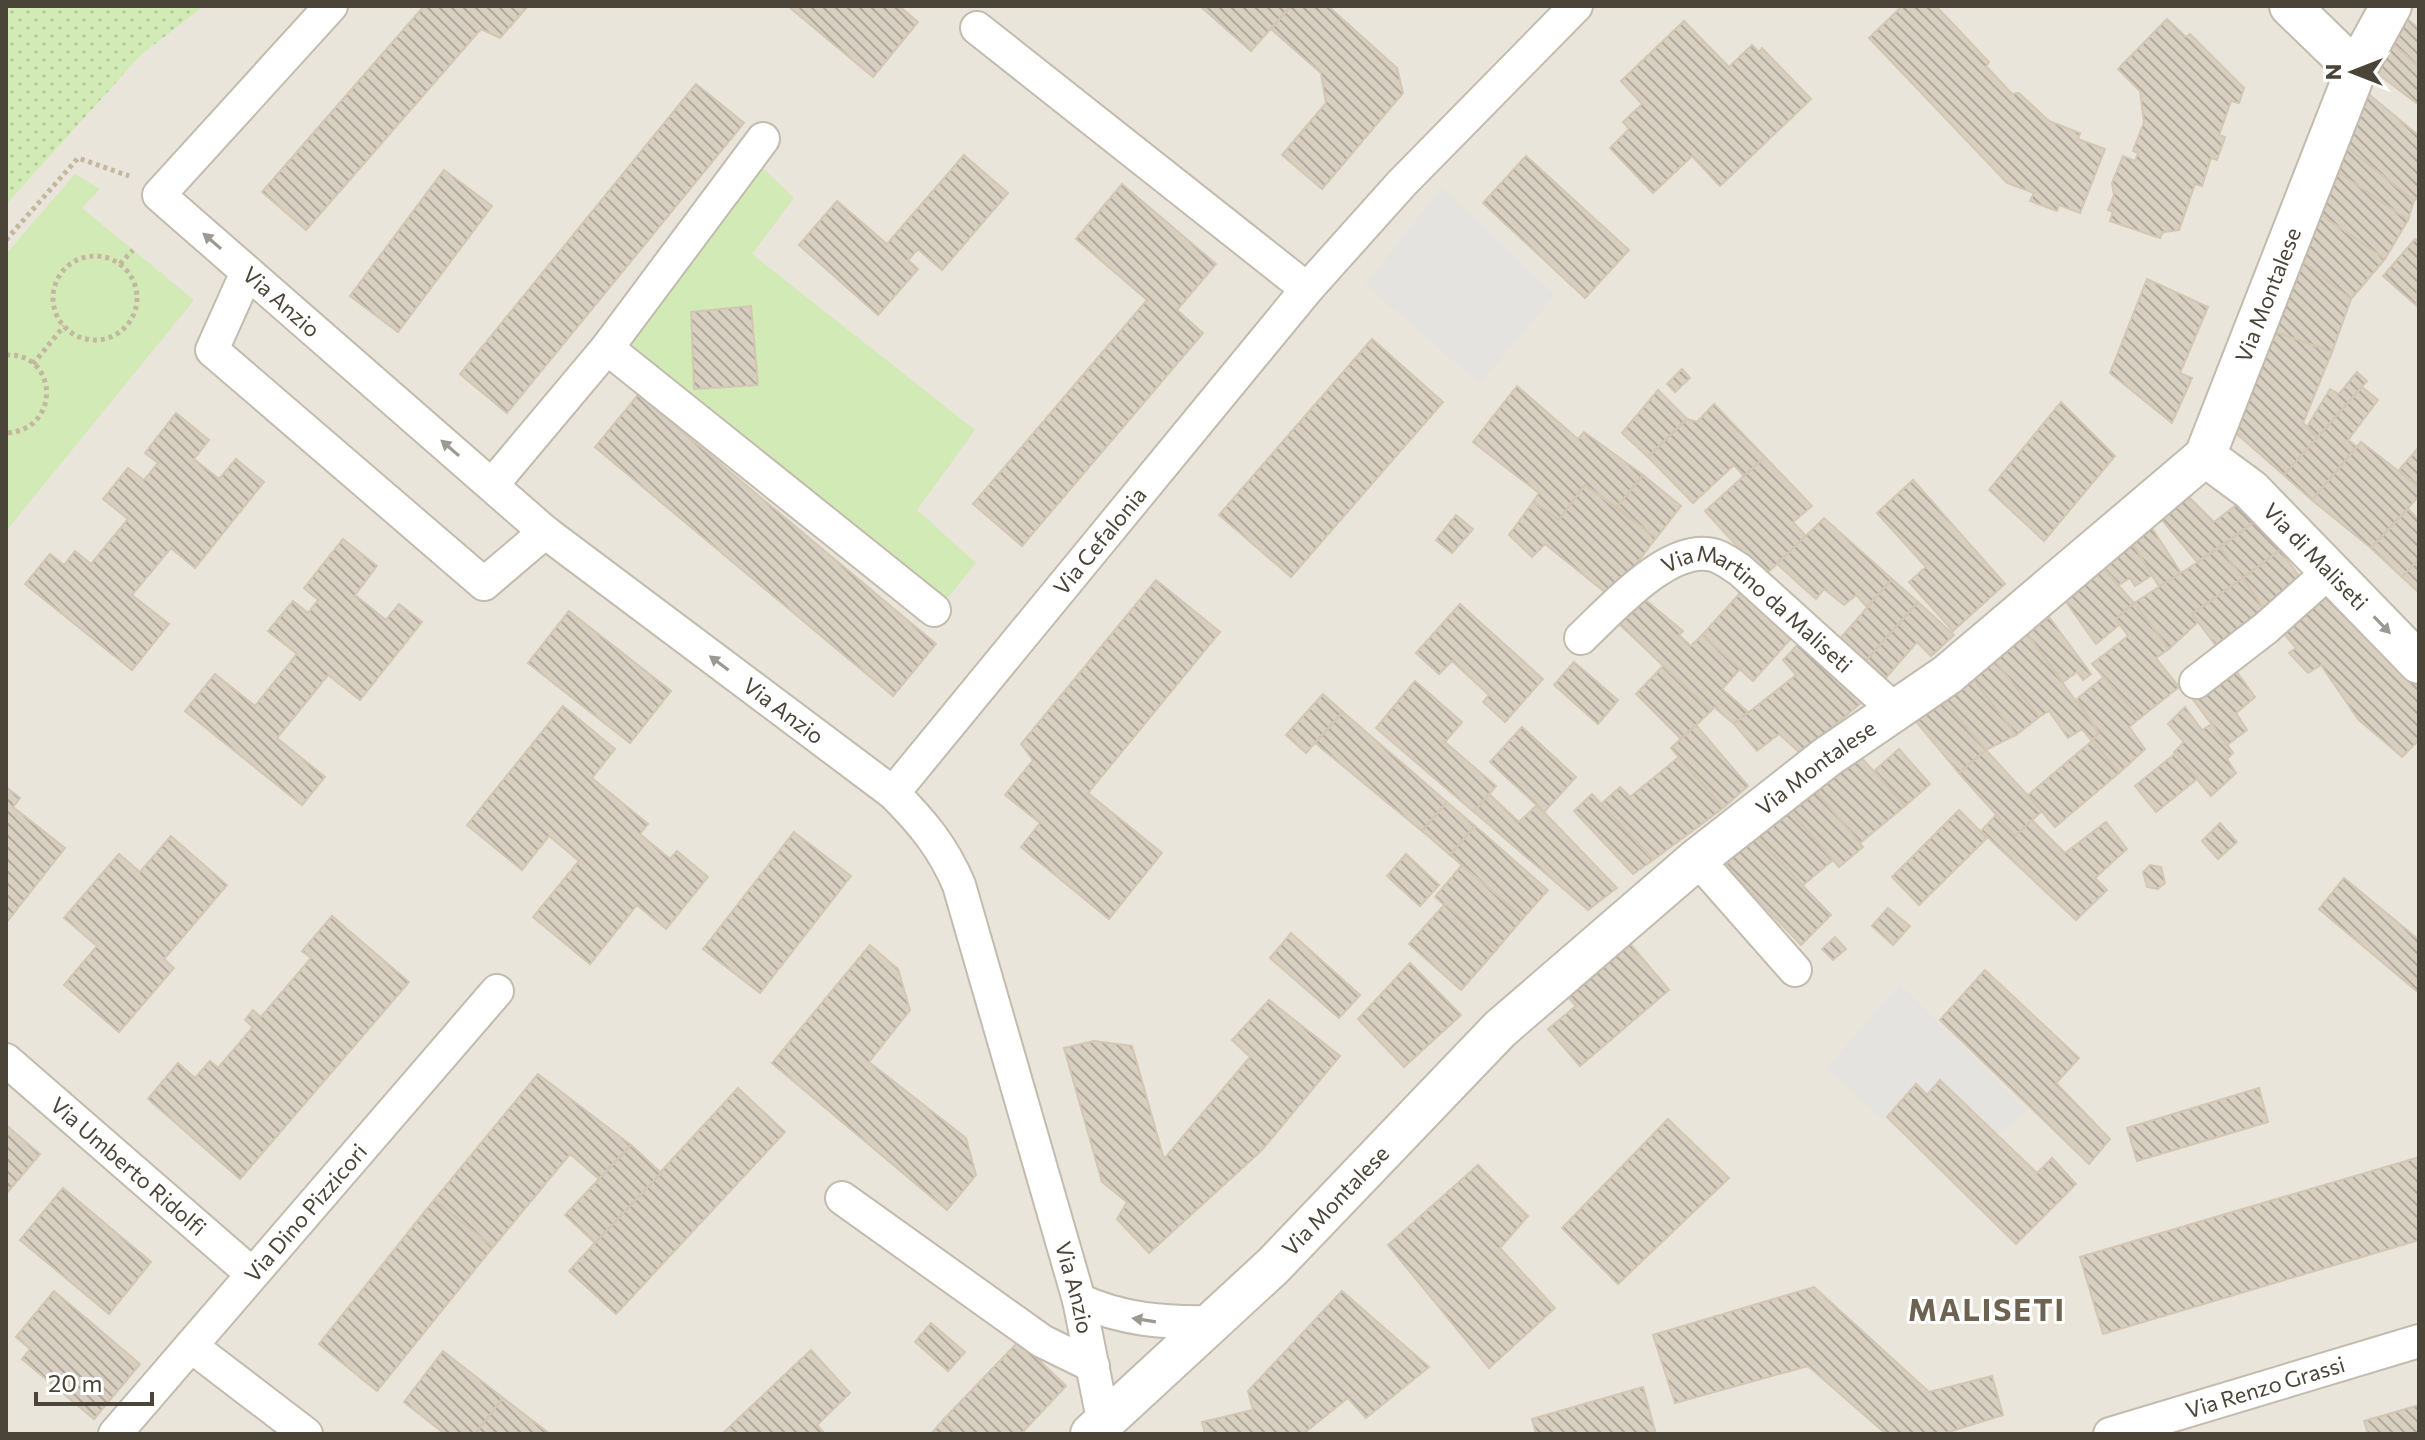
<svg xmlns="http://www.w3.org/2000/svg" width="2425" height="1440" font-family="Commissioner,sans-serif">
  <defs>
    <pattern id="grass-dots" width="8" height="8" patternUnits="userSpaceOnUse" patternTransform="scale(2)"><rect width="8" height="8" fill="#d2eab5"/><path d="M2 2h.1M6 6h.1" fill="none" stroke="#b6ca9c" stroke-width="1.8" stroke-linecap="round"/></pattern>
    <pattern id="building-back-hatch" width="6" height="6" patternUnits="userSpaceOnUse" patternTransform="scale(2)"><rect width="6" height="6" fill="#d8cfc1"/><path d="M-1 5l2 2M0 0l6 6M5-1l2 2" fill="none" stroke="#b1aa9e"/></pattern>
  </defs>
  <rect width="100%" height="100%" fill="#f6f3ec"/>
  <path fill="#eae5da" d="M204,6H2419V1434H6V205L141,55Z"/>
  <path fill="url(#grass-dots)" d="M6,6H204L141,55L6,205Z"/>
  <g fill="#d2eab5">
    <path d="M759,164L794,198L752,254L975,430L917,510L976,563L944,602L627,347Z"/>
    <path d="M75,174L100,189L82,208L194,300L6,531V254Z"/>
  </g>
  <g fill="#e5e3e0">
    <path d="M1442,187L1555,295L1480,384L1365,285Z"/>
    <path d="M1900,984L2027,1111L2000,1134L1940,1080L1927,1095L1916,1084L1883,1121L1827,1068Z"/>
  </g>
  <g fill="url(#building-back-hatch)" stroke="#d3c7b4" stroke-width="2">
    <path d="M424,6H528L500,38L481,29L306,230L262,192Z"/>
    <path d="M788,6H899L918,22L873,77Z"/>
    <path d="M1200,6H1291L1251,51Z"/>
    <path d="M1291,6H1328L1397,68L1403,93L1322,189L1282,155L1326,103L1321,73L1271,29Z"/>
    <path d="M1902,6H1936L1989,62L1986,66L2012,94L2019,93L2049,121L2080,133L2078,139L2105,149L2080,213L2059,205L2057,211L2030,201L2034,193L2007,183L1869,38Z"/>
    <path d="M2403,15L2419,29V67L2390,41Z"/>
    <path d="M2167,19L2186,37L2190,34L2244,88L2239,103L2231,101L2219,135L2225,137L2217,160L2211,158L2202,186L2195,184L2179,230L2163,232L2160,238L2110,221L2113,212L2108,210L2114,195L2112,183L2123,156L2135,161L2138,153L2133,151L2144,122L2140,91L2118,69Z"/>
    <path d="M1684,21L1729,67L1752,45L1759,52L1762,48L1811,99L1720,186L1692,156L1653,193L1610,148L1629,129L1623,122L1642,104L1621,81Z"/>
    <path d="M2390,41L2419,67V105L2374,71Z"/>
    <path d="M696,84L744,123L507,413L460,374Z"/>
    <path d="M2365,91L2419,136V196L2414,201L2342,143Z"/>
    <path d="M2342,143L2414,201L2408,220L2335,170Z"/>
    <path d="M964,155L1008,193L942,270L918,249L908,260L918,269L878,315L799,245L837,201L887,244Z"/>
    <path d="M1526,156L1629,250L1585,298L1483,203Z"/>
    <path d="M444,170L492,206L398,332L350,296Z"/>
    <path d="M2335,170L2408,220L2385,259L2317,212Z"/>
    <path d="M1122,184L1216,264L1177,310L1203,333L1022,546L973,504L1147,300L1076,239Z"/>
    <path d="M2317,212L2385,259L2351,299L2298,258Z"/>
    <path d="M2415,239L2419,242L2417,306L2383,276Z"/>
    <path d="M2298,258L2351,299L2332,352L2270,330Z"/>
    <path d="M2147,279L2208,307L2180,373L2192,378L2172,423L2110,373Z"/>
    <path d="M751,306L758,385L694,389L691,312Z"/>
    <path d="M2270,330L2332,352L2303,423L2318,438L2284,475L2231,429Z"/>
    <path d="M1372,339L1443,402L1291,577L1219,515Z"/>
    <path d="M1682,369L1690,378L1675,392L1667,384Z"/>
    <path d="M2357,372L2367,381L2318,438L2307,427L2330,389L2339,394Z"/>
    <path d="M1517,386L1578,439L1584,432L1643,475L1617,507L1585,485L1559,520L1533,502L1539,493L1473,442Z"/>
    <path d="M2362,387L2378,400L2348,440L2357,447L2312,500L2284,475Z"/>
    <path d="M1658,390L1687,419L1648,457L1622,433Z"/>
    <path d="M638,395L936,644L893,696L595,447Z"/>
    <path d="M2061,402L2115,456L2044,541L1989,490Z"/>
    <path d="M1714,404L1765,457L1745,477L1734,465L1693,503L1648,457L1687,419L1697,422Z"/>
    <path d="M176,413L209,440L194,459L219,479L236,459L264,482L195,568L171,548L132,595L169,624L132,670L25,584L50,554L64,565L75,551L91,564L128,519L103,499L128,468L144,480L158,463L145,453Z"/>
    <path d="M2361,442L2419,487V496L2371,548L2312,500Z"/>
    <path d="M2419,447V487L2399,470Z"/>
    <path d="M1765,457L1812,506L1793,522L1806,536L1764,576L1705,511Z"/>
    <path d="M1643,475L1681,506L1656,538L1617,507Z"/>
    <path d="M1913,480L2005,584L1953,631L1909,582L1926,567L1877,513Z"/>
    <path d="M1585,485L1656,538L1611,597L1545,544L1532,557L1509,535L1533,502L1559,520Z"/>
    <path d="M2188,496L2214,522L2240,502L2257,520L2197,562L2162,520Z"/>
    <path d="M2408,509L2419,520V559L2402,577L2371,548Z"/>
    <path d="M1456,515L1473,529L1452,553L1436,540Z"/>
    <path d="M1824,518L1892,579L1867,607L1856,595L1844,605L1824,589L1816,599L1777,564Z"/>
    <path d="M2257,520L2280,550L2243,578L2220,548Z"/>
    <path d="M2150,525L2181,573L2160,588L2131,541Z"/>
    <path d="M343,539L377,566L355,595L386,620L399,604L422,622L360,700L328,675L277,738L325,777L302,805L185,711L215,674L255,706L297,654L268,631L293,601L308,613L318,600L304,588Z"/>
    <path d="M2131,541L2152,575L2135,586L2130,578L2119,585L2104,569Z"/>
    <path d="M2220,548L2243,578L2192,614L2198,622L2169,649L2134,603Z"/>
    <path d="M2280,550L2302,580L2264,609L2243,578Z"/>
    <path d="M2419,559V593L2402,577Z"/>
    <path d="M2104,569L2134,603L2116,619L2119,625L2096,644L2064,599Z"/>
    <path d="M2243,578L2264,609L2217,647L2192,614Z"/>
    <path d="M1892,579L1918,602L1864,663L1839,640Z"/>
    <path d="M1156,580L1220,632L1088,793L1162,853L1109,919L1021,847L1040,823L1005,795L1033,760L1021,744Z"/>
    <path d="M2326,586L2419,684V740L2402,757L2358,719L2321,665L2308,673L2289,653L2296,648L2280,629Z"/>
    <path d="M1743,590L1794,635L1753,681L1702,635Z"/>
    <path d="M1642,597L1683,631L1679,635L1691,646L1702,635L1740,669L1722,689L1748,712L1734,724L1714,707L1711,711L1617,622Z"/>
    <path d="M1918,602L1954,635L1931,656L1917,642L1885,679L1864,663Z"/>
    <path d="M2134,603L2169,649L2156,658L2179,687L2140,718L2092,664L2128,636L2116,619Z"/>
    <path d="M1460,604L1543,679L1505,722L1483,702L1489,695L1452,661L1439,674L1416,653Z"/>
    <path d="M569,611L671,691L630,743L528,663Z"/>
    <path d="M2049,617L2091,674L2083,680L2077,672L2063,682L2027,634Z"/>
    <path d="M2027,634L2099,733L2092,741L2082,729L2068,738L2049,711L2039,717L1992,657Z"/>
    <path d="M1805,637L1868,697L1801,754L1779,734L1757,751L1734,724L1796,675L1783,660Z"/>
    <path d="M1992,657L2039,717L2016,735L1970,675Z"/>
    <path d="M1574,662L1618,700L1598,724L1554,685Z"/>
    <path d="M2231,664L2255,697L2236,713L2247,730L2227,745L2189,694Z"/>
    <path d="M1663,666L1711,711L1681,739L1636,694Z"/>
    <path d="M1970,675L2016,735L1986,750L1941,699Z"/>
    <path d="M2104,677L2140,718L2129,727L2145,749L2119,773L2092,741L2099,733L2077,699Z"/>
    <path d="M1415,681L1462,722L1445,742L1496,786L1474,812L1376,728Z"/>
    <path d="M1323,694L1343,712L1306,753L1286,735Z"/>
    <path d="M1941,699L1986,750L1959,773L1913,718Z"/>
    <path d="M563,706L615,749L592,778L648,824L640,834L670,859L677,851L708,877L666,929L637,905L590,964L533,917L579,861L549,836L522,870L467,825Z"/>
    <path d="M2185,707L2202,730L2212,724L2233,753L2227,759L2236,773L2211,796L2174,752L2184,742L2168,724Z"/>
    <path d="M1343,712L1447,802L1422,831L1315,743Z"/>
    <path d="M1696,725L1748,786L1723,808L1671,748Z"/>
    <path d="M1522,727L1576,777L1544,812L1490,762Z"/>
    <path d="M2092,741L2119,773L2055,827L2028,795Z"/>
    <path d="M1899,749L1930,784L1905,806L1874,771Z"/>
    <path d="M1986,750L2042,811L2015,836L1959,773Z"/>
    <path d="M2176,753L2197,779L2156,812L2135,786Z"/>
    <path d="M1860,756L1905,806L1860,843L1814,789Z"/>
    <path d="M1679,757L1723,808L1653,860L1601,804L1620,787L1630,797Z"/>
    <path d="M6,787L20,798L13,807L65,848L6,923Z"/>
    <path d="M1814,789L1863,847L1839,867L1789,810Z"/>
    <path d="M1489,794L1519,822L1537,805L1617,888L1588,910L1474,812Z"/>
    <path d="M1592,794L1653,860L1633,874L1574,811Z"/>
    <path d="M1447,802L1475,826L1450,855L1422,831Z"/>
    <path d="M1789,810L1833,860L1802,886L1755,836Z"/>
    <path d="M1959,810L1987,838L1919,905L1892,877Z"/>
    <path d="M1996,815L2015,836L2032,820L2065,853L2106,822L2127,849L2095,878L2107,890L2076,920L1981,831Z"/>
    <path d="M2220,823L2237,842L2218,859L2202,841Z"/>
    <path d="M1475,826L1548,890L1523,918L1450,855Z"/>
    <path d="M794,832L851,876L760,993L703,949Z"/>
    <path d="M171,836L227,885L164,959L174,968L119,1032L64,985L97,946L64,918L119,854L140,872Z"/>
    <path d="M1755,836L1831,915L1801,945L1725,865Z"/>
    <path d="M1406,854L1439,885L1420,906L1387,876Z"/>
    <path d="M1462,865L1523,918L1496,950L1435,897Z"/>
    <path d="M2150,865L2161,867L2165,883L2158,889L2147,887L2143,872Z"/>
    <path d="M2344,878L2419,940V993L2319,909Z"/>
    <path d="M1445,904L1496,950L1461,990L1409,944Z"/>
    <path d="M1888,908L1910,926L1893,945L1872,926Z"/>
    <path d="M332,916L409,982L240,1179L148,1099L178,1063L195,1078L210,1061L218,1068L253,1027L245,1020L253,1010L261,1017L311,958L302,951Z"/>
    <path d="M1291,933L1360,995L1339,1018L1270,958Z"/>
    <path d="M1835,937L1846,949L1833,960L1822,949Z"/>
    <path d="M1626,939L1669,990L1580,1066L1548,1029L1576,1006L1564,992Z"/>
    <path d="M870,945L898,969L910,1010L869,1062L966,1138L976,1175L947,1210L772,1063Z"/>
    <path d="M1410,963L1461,1015L1404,1067L1358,1019Z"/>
    <path d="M1985,970L2079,1058L2056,1083L2110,1139L2089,1164L1940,1020Z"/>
    <path d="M1269,1000L1340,1056L1262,1150L1149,1253L1117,1219L1127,1202L1102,1182L1064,1048L1094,1041L1132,1046L1164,1159L1250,1057L1232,1040Z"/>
    <path d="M538,1074L631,1145L599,1179L570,1154L493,1247L434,1200Z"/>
    <path d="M1940,1080L2037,1173L2052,1158L2076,1184L2016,1244L1887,1117L1916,1084L1927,1095Z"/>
    <path d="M738,1088L785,1132L616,1314L569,1271Z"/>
    <path d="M2259,1088L2268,1122L2137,1161L2127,1128Z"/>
    <path d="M1668,1119L1729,1178L1618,1284L1562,1228Z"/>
    <path d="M6,1125L40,1154L6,1194Z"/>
    <path d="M631,1145L661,1173L595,1243L565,1215Z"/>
    <path d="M2419,1157V1240L2103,1334L2080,1257Z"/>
    <path d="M1478,1165L1528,1216L1500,1248L1555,1308L1489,1368L1388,1245Z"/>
    <path d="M63,1188L151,1262L109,1314L20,1240Z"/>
    <path d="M434,1200L493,1247L377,1391L319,1344Z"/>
    <path d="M1814,1287L1929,1392L1992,1376L2003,1415L1942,1434H1886L1808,1366L1675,1403L1653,1335Z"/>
    <path d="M54,1291L140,1364L94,1419L22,1359L30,1349L16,1337Z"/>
    <path d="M1342,1291L1429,1367L1366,1418L1348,1398L1303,1434H1205L1202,1422L1253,1410L1248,1391Z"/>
    <path d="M931,1323L965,1352L948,1371L915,1342Z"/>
    <path d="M1019,1341L1066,1386L1021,1434H958L943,1420Z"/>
    <path d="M811,1350L850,1393L817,1425L825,1434H722Z"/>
    <path d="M443,1351L503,1398L475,1434H445L404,1402Z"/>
    <path d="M1643,1387L1656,1434H1536L1532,1419Z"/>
    <path d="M503,1398L550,1434H475Z"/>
    <path d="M2419,1405V1434H2368L2364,1421Z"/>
    <path d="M943,1420L958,1434H931Z"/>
  </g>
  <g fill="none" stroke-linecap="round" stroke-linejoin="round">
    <g stroke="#c2bbae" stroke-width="36">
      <g id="minor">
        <path id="s1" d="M331,6L159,195L545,532L893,793C922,822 943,847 959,885L1079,1300L1106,1434"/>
        <path d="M977,28L1307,289"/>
        <path d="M247,272L212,350L484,584L545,532"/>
        <path d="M607,348L763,139"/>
        <path d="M492,485L607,348L934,610"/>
        <path id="s2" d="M1581,638C1611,610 1668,544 1713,555C1722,557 1732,565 1740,570L1895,710"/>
        <path d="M2196,682L2266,628L2330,571"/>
        <path id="s3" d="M893,793L1307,289L1402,183L1576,6"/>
        <path d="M1697,859L1795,970"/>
        <path id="s4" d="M6,1060L251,1273"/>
        <path d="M842,1198L1042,1341L1093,1366"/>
        <path d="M1079,1300C1123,1320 1164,1323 1212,1322"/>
        <path d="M191,1346L306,1434"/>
        <path id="s5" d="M115,1434L497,991"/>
        <path id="s6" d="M2110,1434L2419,1341"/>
      </g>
    </g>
    <g stroke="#c2bbae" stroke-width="44">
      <g id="tertiary">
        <path d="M2290,6L2356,70"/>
        <path id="s7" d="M2205,456L2251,490L2419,663"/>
        <path id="s8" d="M1091,1434L1273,1266L1500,1029L1697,859L1827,757L1947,675L2205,456L2356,70L2391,6"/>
      </g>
    </g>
    <g stroke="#c4b79f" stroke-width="5" stroke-dasharray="4 4" stroke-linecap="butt">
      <path d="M6,240L78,158L129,176"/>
      <circle cx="95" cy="298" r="42"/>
      <path d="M120,264L133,250"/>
      <path d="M6,355C58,352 62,430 6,433"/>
      <path d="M33,364L64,326"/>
    </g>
    <use href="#minor" stroke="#fff" stroke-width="32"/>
    <use href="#tertiary" stroke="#fff" stroke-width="40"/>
  </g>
  <defs><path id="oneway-solid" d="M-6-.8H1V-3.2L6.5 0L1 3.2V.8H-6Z" transform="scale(2)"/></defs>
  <g fill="#9c9892">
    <use href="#oneway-solid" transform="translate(212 241) rotate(-139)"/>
    <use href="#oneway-solid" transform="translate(450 448) rotate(-139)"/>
    <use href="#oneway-solid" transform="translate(2382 625) rotate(46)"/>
    <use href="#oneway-solid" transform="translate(719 663) rotate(-143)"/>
    <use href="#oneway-solid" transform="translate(1144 1320) rotate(-171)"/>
  </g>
  <g text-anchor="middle" stroke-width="6" stroke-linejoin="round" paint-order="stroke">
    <g font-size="22" fill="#4b4439" stroke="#fff">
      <text dy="8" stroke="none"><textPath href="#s8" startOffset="1658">Via Montalese</textPath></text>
      <text dy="8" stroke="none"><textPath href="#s1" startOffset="418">Via Anzio</textPath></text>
      <text dy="8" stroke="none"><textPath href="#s3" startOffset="326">Via Cefalonia</textPath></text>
      <text dy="8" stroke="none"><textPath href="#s7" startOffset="150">Via di Maliseti</textPath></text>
      <text dy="8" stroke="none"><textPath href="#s2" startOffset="224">Via Martino da Maliseti</textPath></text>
      <text dy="8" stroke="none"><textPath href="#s1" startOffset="1066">Via Anzio</textPath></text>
      <text dy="8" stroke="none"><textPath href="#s8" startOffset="986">Via Montalese</textPath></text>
      <text dy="8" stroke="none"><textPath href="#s4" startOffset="162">Via Umberto Ridolfi</textPath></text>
      <text dy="8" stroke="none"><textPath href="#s8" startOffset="338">Via Montalese</textPath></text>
      <text dy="8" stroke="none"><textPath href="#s5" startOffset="292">Via Dino Pizzicori</textPath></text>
      <text dy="8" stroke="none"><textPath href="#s1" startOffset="1736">Via Anzio</textPath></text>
      <text dy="8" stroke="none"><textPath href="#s6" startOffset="162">Via Renzo Grassi</textPath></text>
    </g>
    <g font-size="30" font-weight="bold" letter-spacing="2" fill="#6e6250" stroke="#fff">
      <text x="1987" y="1321">MALISETI</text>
    </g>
  </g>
  <rect width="2425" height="1440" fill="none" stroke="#4b4439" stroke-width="16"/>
  <g transform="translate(2353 72) rotate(270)" stroke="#ffffff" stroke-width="6" paint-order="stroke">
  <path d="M0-6L14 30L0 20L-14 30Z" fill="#4b4439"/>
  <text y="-12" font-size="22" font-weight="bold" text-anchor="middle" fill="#4b4439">N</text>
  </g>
  <path d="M36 1392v12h116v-12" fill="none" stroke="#4b4439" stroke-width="4"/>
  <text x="48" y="1392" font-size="24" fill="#4b4439" stroke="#ffffff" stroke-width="6" paint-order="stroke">20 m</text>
</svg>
